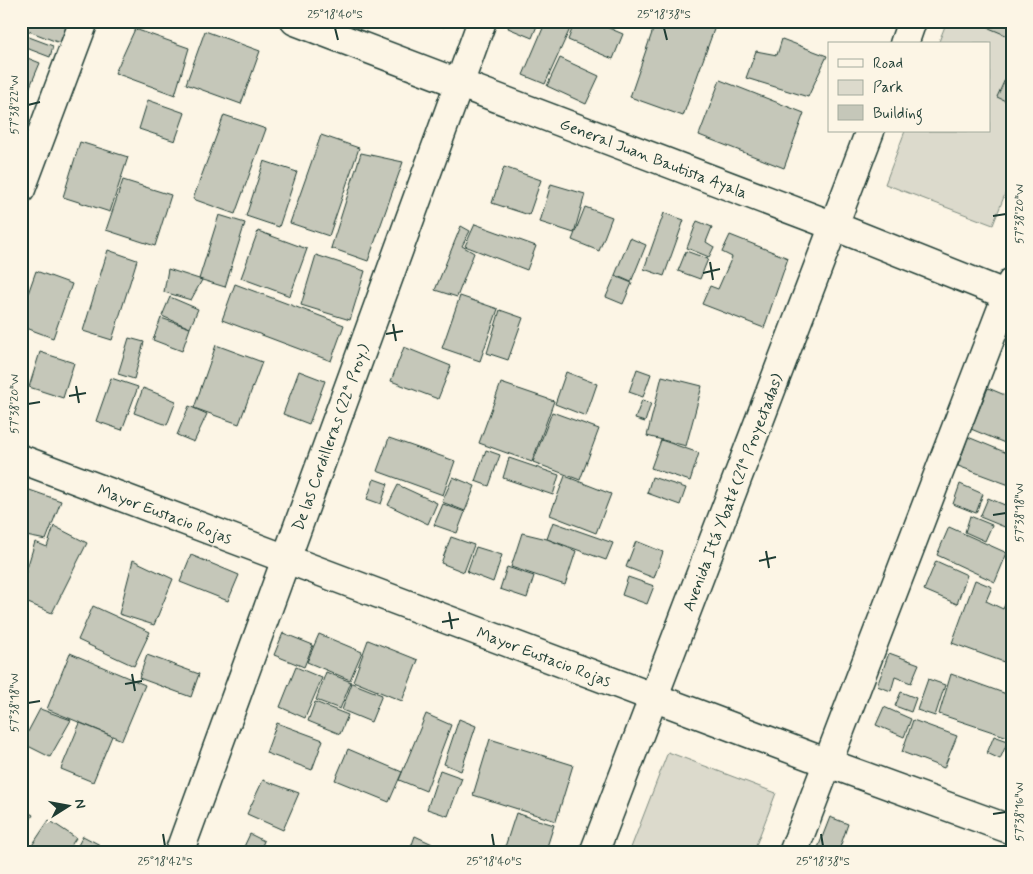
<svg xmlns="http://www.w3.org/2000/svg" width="1033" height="874" font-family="Mynerve,sans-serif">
  <rect width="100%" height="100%" fill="#fcf5e5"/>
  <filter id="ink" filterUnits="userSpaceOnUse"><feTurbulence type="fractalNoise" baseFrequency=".02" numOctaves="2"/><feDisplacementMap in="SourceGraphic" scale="10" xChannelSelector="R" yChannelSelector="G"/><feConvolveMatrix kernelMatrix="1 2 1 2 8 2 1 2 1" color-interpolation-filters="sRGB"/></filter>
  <g filter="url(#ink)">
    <g fill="#dcdacc" stroke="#7e8c80">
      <path d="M947,21H1012V176L993,225L885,184L905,131H989V44H938Z"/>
      <path d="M668,752L776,793L753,853H629Z"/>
    </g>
    <g fill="#c5c7b9" stroke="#1f3d34">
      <path d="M21,21H74L65,45L21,28Z"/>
      <path d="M426,21H446L444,27Z"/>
      <path d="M510,21H539L532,38L508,28Z"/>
      <path d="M546,21L573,22L545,84L523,75Z"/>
      <path d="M575,21H592L623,34L613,59L568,40Z"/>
      <path d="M656,21H717L683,116L630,97Z"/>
      <path d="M992,21H1012L1008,36L989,28Z"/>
      <path d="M135,29L189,48L175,95L115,73Z"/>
      <path d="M205,31L260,51L241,104L186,84Z"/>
      <path d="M21,34L53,46L50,57L21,46Z"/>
      <path d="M782,39L827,56L808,97L746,78L756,51L777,55Z"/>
      <path d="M25,57L40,63L29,89L21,86V65Z"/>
      <path d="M560,58L599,76L586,104L547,86Z"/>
      <path d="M1012,64V104L997,97Z"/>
      <path d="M720,80L804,113L784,168L699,135Z"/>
      <path d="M21,88L28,91L23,104L21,103Z"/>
      <path d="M148,100L185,113L175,141L139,129Z"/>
      <path d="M224,115L266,129L235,214L193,199Z"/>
      <path d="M321,135L359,148L329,236L290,223Z"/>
      <path d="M80,142L128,157L110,212L63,197Z"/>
      <path d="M361,153L403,162L368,261L331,248Z"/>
      <path d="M264,161L297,172L279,227L246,216Z"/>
      <path d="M504,167L541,180L529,215L492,203Z"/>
      <path d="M123,180L171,195L155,246L106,230Z"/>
      <path d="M551,184L585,194L574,233L540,222Z"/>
      <path d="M585,207L612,217L599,251L572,240Z"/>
      <path d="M664,213L684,220L664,276L644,269Z"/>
      <path d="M219,215L245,223L225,287L199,279Z"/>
      <path d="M697,221L712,227L706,242L714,247L709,257L687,248Z"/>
      <path d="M475,224L536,246L527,270L465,246Z"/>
      <path d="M461,226L470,231L462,246L474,253L457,297L435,290Z"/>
      <path d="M258,231L307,249L290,296L241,278Z"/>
      <path d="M730,235L788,258L764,328L702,304L710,286L718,289L732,257L722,252Z"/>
      <path d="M630,238L646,245L631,282L615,275Z"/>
      <path d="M108,250L137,260L112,340L83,331Z"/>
      <path d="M686,251L708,259L700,279L678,271Z"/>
      <path d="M316,255L365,271L350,320L301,305Z"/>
      <path d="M168,269L202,280L191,300L164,292Z"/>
      <path d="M36,271L72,284L53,338L21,326V313Z"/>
      <path d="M615,276L632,283L623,304L606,297Z"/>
      <path d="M235,284L344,325L331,361L222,320Z"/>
      <path d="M460,296L498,309L480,361L442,348Z"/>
      <path d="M170,297L198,309L190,328L162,316Z"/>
      <path d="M500,310L523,318L508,360L487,353Z"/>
      <path d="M161,318L190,328L182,351L153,340Z"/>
      <path d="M129,338L144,342L134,379L118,374Z"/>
      <path d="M216,345L262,362L239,424L194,408Z"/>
      <path d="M404,347L451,366L438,399L391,381Z"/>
      <path d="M40,352L74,363L63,398L29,387Z"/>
      <path d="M637,369L651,374L643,397L629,392Z"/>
      <path d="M299,371L325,381L309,424L283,414Z"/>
      <path d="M566,372L597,384L586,416L555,404Z"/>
      <path d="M662,376L702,386L686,446L647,436Z"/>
      <path d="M111,378L138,387L122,430L96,421Z"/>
      <path d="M501,383L554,401L532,462L479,443Z"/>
      <path d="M143,388L176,401L167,425L134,413Z"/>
      <path d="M988,388L1012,398V446L971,429Z"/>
      <path d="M642,400L651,403L645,422L635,419Z"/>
      <path d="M189,406L207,414L194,442L177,435Z"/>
      <path d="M552,412L599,429L580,480L533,462Z"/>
      <path d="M968,437L1012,455V486L958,466Z"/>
      <path d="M389,438L455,461L443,495L377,471Z"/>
      <path d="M661,440L699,453L690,481L651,468Z"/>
      <path d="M486,450L500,455L489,486L475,481Z"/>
      <path d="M509,458L559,475L553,495L503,478Z"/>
      <path d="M565,476L611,494L596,533L550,515Z"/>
      <path d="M453,477L475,486L465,511L442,502Z"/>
      <path d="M652,477L686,488L680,505L647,493Z"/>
      <path d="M374,479L388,484L381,504L367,499Z"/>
      <path d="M960,484L983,494L976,513L953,504Z"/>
      <path d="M398,485L437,503L428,524L388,505Z"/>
      <path d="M21,487L61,501L46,540L21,535Z"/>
      <path d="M988,498L1012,508V530L980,517Z"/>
      <path d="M443,504L465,512L457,533L434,525Z"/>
      <path d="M970,516L992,525L985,541L965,532Z"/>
      <path d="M553,522L613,543L606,560L547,539Z"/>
      <path d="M54,526L87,543L52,613L21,600V588L35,542L47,547Z"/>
      <path d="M949,527L1007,553L995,582L937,555Z"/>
      <path d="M522,533L547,539L576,551L565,585L511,567Z"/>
      <path d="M451,537L474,545L464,572L441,563Z"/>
      <path d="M636,541L663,552L654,578L626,567Z"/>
      <path d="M476,547L502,555L493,582L467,572Z"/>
      <path d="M191,555L239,575L228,601L180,582Z"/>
      <path d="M133,560L173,579L154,625L119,614Z"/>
      <path d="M936,561L967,575L957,604L924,590Z"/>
      <path d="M507,567L534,576L527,598L500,589Z"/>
      <path d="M628,577L654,586L647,604L622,595Z"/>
      <path d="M975,580L992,587L986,601L1003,609L1009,595L1012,596V665L952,643Z"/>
      <path d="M93,606L150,632L134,666L78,640Z"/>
      <path d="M283,633L313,645L304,667L274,655Z"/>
      <path d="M319,634L362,652L350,680L307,662Z"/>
      <path d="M368,640L418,660L402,701L353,681Z"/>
      <path d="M70,653L145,685L122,740L47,709Z"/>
      <path d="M889,653L919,664L911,683L895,677L891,691L877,686Z"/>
      <path d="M147,655L199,674L191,697L139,678Z"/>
      <path d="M296,667L322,678L305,718L280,707Z"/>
      <path d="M326,672L351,682L340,709L316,700Z"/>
      <path d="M951,674L1012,696V724L1008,737L939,714Z"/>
      <path d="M928,679L945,685L935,716L917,710Z"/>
      <path d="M352,683L382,695L371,722L342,710Z"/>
      <path d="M901,692L916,698L911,712L895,706Z"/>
      <path d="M315,702L348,715L340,734L308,721Z"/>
      <path d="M884,707L911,719L904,737L876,725Z"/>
      <path d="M40,709L71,720L50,757L22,743Z"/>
      <path d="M426,714L451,725L426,791L399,780Z"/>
      <path d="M459,719L476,726L461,771L444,764Z"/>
      <path d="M913,720L957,736L944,768L902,752Z"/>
      <path d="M80,723L112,736L93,782L61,769Z"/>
      <path d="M277,723L323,740L312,770L266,753Z"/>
      <path d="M994,736L1008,741L1000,759L987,753Z"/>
      <path d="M490,739L573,765L556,821L473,795Z"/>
      <path d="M348,749L402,772L389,802L335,780Z"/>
      <path d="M440,770L462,778L448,816L427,809Z"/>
      <path d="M263,780L299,793L283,830L247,814Z"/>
      <path d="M21,808L33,815L22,834L21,833Z"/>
      <path d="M516,813L554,825L545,853H503Z"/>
      <path d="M830,817L848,824L838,853H816Z"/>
      <path d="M49,820L76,838L66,853H40L31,847Z"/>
      <path d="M250,834L264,841L259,853H241Z"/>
      <path d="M83,836L100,845L95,853H80L75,851Z"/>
      <path d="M415,836L452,853H409Z"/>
    </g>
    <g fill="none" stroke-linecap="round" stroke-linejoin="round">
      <g stroke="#1f3d34" stroke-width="31">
        <g id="street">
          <path id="s1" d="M295,21L834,226L1012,297"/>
          <path d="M21,189L84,21"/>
          <path id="s2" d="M21,459L828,763L1012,830"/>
          <path d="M179,853L482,21"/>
        </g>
      </g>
      <g stroke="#1f3d34" stroke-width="31">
        <g id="secondary">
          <path d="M904,44L912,21"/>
          <path d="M594,853L870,131"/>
          <path d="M793,853L1012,282"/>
        </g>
      </g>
      <use href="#street" stroke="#fcf5e5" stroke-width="28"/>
      <use href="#secondary" stroke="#fcf5e5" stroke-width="28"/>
    </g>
  </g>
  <path fill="none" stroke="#1f3d34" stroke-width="2" d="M335,28L338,40M664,28L667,40M28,105L40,102M993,216L1006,214M710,262L713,280M703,273L720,269M393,324L396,341M386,334L403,331M76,386L79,403M69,396L86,393M28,404L40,402M993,515L1006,513M766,551L769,568M759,561L776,557M449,612L452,629M442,622L459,619M132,674L135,691M125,684L142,681M28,703L40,701M993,814L1006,812M163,834L165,846M492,834L494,846M821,834L823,846"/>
  <g text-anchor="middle" stroke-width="4.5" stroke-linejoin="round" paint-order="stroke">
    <g font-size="16" fill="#1f3d34" stroke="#fcf5e5">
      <text dy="6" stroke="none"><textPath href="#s1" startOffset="384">General Juan Bautista Ayala</textPath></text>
      <text transform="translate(330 437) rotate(-70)" y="6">De las Cordilleras (22ª Proy.)</text>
      <text transform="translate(732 492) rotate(-69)" y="6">Avenida Itá Ybaté (21ª Proyectadas)</text>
      <text dy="6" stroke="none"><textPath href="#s2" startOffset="154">Mayor Eustacio Rojas</textPath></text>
      <text dy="6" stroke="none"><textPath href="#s2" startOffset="559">Mayor Eustacio Rojas</textPath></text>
    </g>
  </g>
  <rect width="1033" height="874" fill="none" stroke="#fcf5e5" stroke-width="55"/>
  <rect x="828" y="42" width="162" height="90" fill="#fcf5e5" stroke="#a4ab9e"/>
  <rect x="838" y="59" width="25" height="8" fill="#fcf5e5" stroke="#a4ab9e"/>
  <text x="873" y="68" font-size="15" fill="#1f3d34">Road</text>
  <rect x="838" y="80" width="25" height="15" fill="#dcdacc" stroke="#a4ab9e"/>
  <text x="873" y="92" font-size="15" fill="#1f3d34">Park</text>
  <rect x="838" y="105" width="25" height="15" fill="#c5c7b9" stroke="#a4ab9e"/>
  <text x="873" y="118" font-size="15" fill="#1f3d34">Building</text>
  <g transform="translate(68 806) rotate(79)" stroke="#fcf5e5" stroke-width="4" paint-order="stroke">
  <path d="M0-4L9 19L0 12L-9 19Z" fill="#1f3d34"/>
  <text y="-8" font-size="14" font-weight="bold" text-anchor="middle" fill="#1f3d34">N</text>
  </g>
  <rect x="28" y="28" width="978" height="818" fill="none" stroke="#1f3d34" stroke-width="2"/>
  <g font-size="12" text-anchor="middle" fill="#1f3d34">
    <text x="335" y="18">25°18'40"S</text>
    <text x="664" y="18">25°18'38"S</text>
    <text transform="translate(14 105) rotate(-90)" y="4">57°38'22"W</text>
    <text transform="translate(1019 214) rotate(-90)" y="4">57°38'20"W</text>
    <text transform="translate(14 404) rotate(-90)" y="4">57°38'20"W</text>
    <text transform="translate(1019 513) rotate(-90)" y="4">57°38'18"W</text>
    <text transform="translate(14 703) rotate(-90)" y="4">57°38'18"W</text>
    <text transform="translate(1019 812) rotate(-90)" y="4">57°38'16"W</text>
    <text x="165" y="865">25°18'42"S</text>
    <text x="494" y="865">25°18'40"S</text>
    <text x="823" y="865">25°18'38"S</text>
  </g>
</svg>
